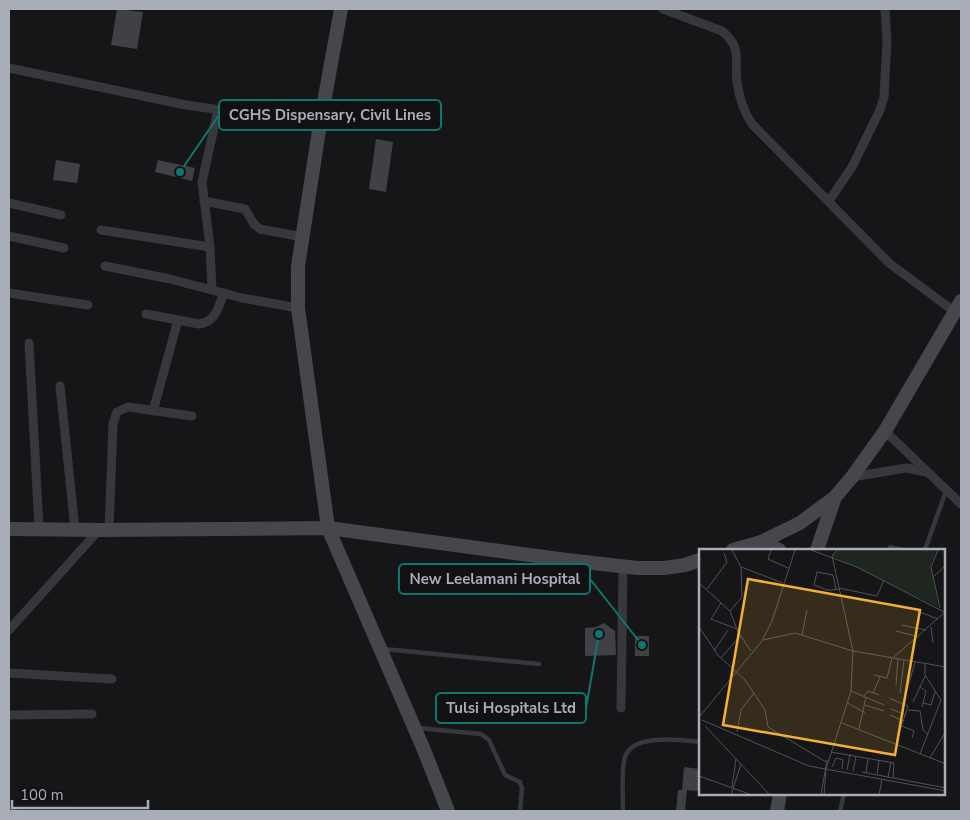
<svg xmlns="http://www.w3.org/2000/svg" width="970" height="820" font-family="'Nunito Sans',sans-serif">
  <rect width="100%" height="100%" fill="#161618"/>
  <g fill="#404145">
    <path d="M117,9L143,12L137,49L111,45Z"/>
    <path d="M376,139L393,142L386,192L369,189Z"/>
    <path d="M56,160L80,164L77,183L53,180Z"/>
    <path d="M158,160L195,168L192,181L155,172Z"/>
    <path d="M604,623L615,631L616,655L585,656V628L596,627Z"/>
    <rect x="635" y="636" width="14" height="20"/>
    <path d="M684,767L700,769V791L682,790Z"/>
    <path d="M678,790H687L685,811H676Z"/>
  </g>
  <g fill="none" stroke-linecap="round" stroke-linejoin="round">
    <g stroke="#37383d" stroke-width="4.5">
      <path d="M890,547L903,550"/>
      <path d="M923,550L926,547L946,491"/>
      <path d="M384,649L539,664"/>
      <path d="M419,728L481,734L489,740L505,775L520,782L522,788L520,811"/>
      <path d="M623,811C623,799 621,768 625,757C633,733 681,740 700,742"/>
      <path d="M840,811L844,794"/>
    </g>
    <g stroke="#37383d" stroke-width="9">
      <path d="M663,9L722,31C743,48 734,60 737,82C739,97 744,112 752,124L889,263L955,312"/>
      <path d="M9,68L186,105L320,124"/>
      <path d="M204,201L245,209L254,224L260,229L303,237"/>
      <path d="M829,201L852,167L880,110L884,97L887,41L885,9"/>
      <path d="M9,203L61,215"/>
      <path d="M101,230L210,247"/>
      <path d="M9,236L64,248"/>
      <path d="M105,266L170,279L242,298L298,308"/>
      <path d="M212,290L210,247L202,182L218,110"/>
      <path d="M9,293L88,305"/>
      <path d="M146,314L199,324C216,322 218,307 224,293"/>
      <path d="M29,343L39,528"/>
      <path d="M60,386L75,529"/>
      <path d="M153,411L178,320"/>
      <path d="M885,431L961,504"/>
      <path d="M852,477L906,468L926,472"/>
      <path d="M109,530L113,424L117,412L128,407L192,416"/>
      <path d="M9,630L99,530"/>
      <path d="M9,673L112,679"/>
      <path d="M621,708L623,566"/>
      <path d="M9,715L92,714"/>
      <path d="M9,810L13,811"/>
    </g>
    <g stroke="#45474d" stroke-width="14">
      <path d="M341,9L320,124L298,266V308L328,528L424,750L448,811"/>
      <path d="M9,529L99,530L328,528L567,560L637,568H664L685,565L700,560"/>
      <path d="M761,542L779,550"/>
      <path d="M733,550L761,542L800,523L835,497"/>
      <path d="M817,550L835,497L852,477L885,431L961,301"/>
      <path d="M777,811L780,794"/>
    </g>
  </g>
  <g transform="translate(699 549)">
    <rect width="246" height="246" fill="#161618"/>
    <path d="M137,1H238L232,14L239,58L133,7Z" fill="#1e261f"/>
    <path fill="none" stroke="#505258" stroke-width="1" d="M72,1L69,10L89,19M112,1L158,18L247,64M239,1L232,18L241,59M42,18L84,34M234,28L247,16M0,34L31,62L39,83L52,102M140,39L178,47L185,31M8,40L28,13L25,4M137,40L134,26L118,23L115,36L128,41H133L140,40M22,54L12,70L38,80M31,62L43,48L42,18L33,1M218,62L239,70M202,76L227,81M0,78L19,106L46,131L66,161L69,178L127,213M232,78L234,94M197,82L220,88M103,86L108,61M64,91L96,84L154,102L247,118M15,102L29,81M195,108L246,63M22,109L41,87M175,126L188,129L193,109M197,136L199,110M221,138L227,142L223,158M152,142L185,156M174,144L181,128M201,144L205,111M207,145L216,113M165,147L169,142L180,146M190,149L209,157L197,194M214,153L226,127M149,154L166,164M224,154L232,156L236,143M166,156L185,162M192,160L207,166M209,161L221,162L224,181L229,185M191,166L205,172M1,167L63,92L73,72L96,1M3,171L110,217L247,242M143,174L247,215M6,177L71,246M203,177L215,182L213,189M160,180L167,148M38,183L42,161L55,144M132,203L195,214L194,229M221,205L242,151L226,126V114M231,209L247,182M133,218L137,209L144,211L143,220M148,221L151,205M154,222L157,207M163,223L247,239M167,224L169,209M178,226L180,211M0,227L53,246M189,228L192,213M33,238L37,210M32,246L42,215M122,246L128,211M125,246L127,220L152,142L154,102L133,7L138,1M180,246L183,230"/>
    <path fill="#f2b134" fill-opacity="0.15" stroke="#f2b134" stroke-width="2.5" d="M49,30L221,61L196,206L24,176Z"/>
    <rect width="246" height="246" fill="none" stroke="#a8adb8" stroke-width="2.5"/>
  </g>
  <path fill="none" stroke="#0f766e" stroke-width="2" d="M180 172L219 115M642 645L590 579M599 634L586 708"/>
  <g fill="#0f766e" stroke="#111113" stroke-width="2">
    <circle cx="180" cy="172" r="5"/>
    <circle cx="642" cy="645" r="5"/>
    <circle cx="599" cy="634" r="5"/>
  </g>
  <g fill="#111113" stroke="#0f766e" stroke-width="2">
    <rect x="219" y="100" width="222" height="30" rx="5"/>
    <rect x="399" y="564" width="191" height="30" rx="5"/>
    <rect x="436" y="693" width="150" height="30" rx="5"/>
  </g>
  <g font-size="15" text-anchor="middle" font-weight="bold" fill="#a8adb8">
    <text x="330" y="120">CGHS Dispensary, Civil Lines</text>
    <text x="495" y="584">New Leelamani Hospital</text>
    <text x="511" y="713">Tulsi Hospitals Ltd</text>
  </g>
  <rect width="970" height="820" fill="none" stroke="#a8adb8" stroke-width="20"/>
  <path d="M12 800v8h136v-8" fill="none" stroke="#a8adb8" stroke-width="2.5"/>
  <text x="20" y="800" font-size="15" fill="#a8adb8" stroke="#111113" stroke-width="4" paint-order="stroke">100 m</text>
</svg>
